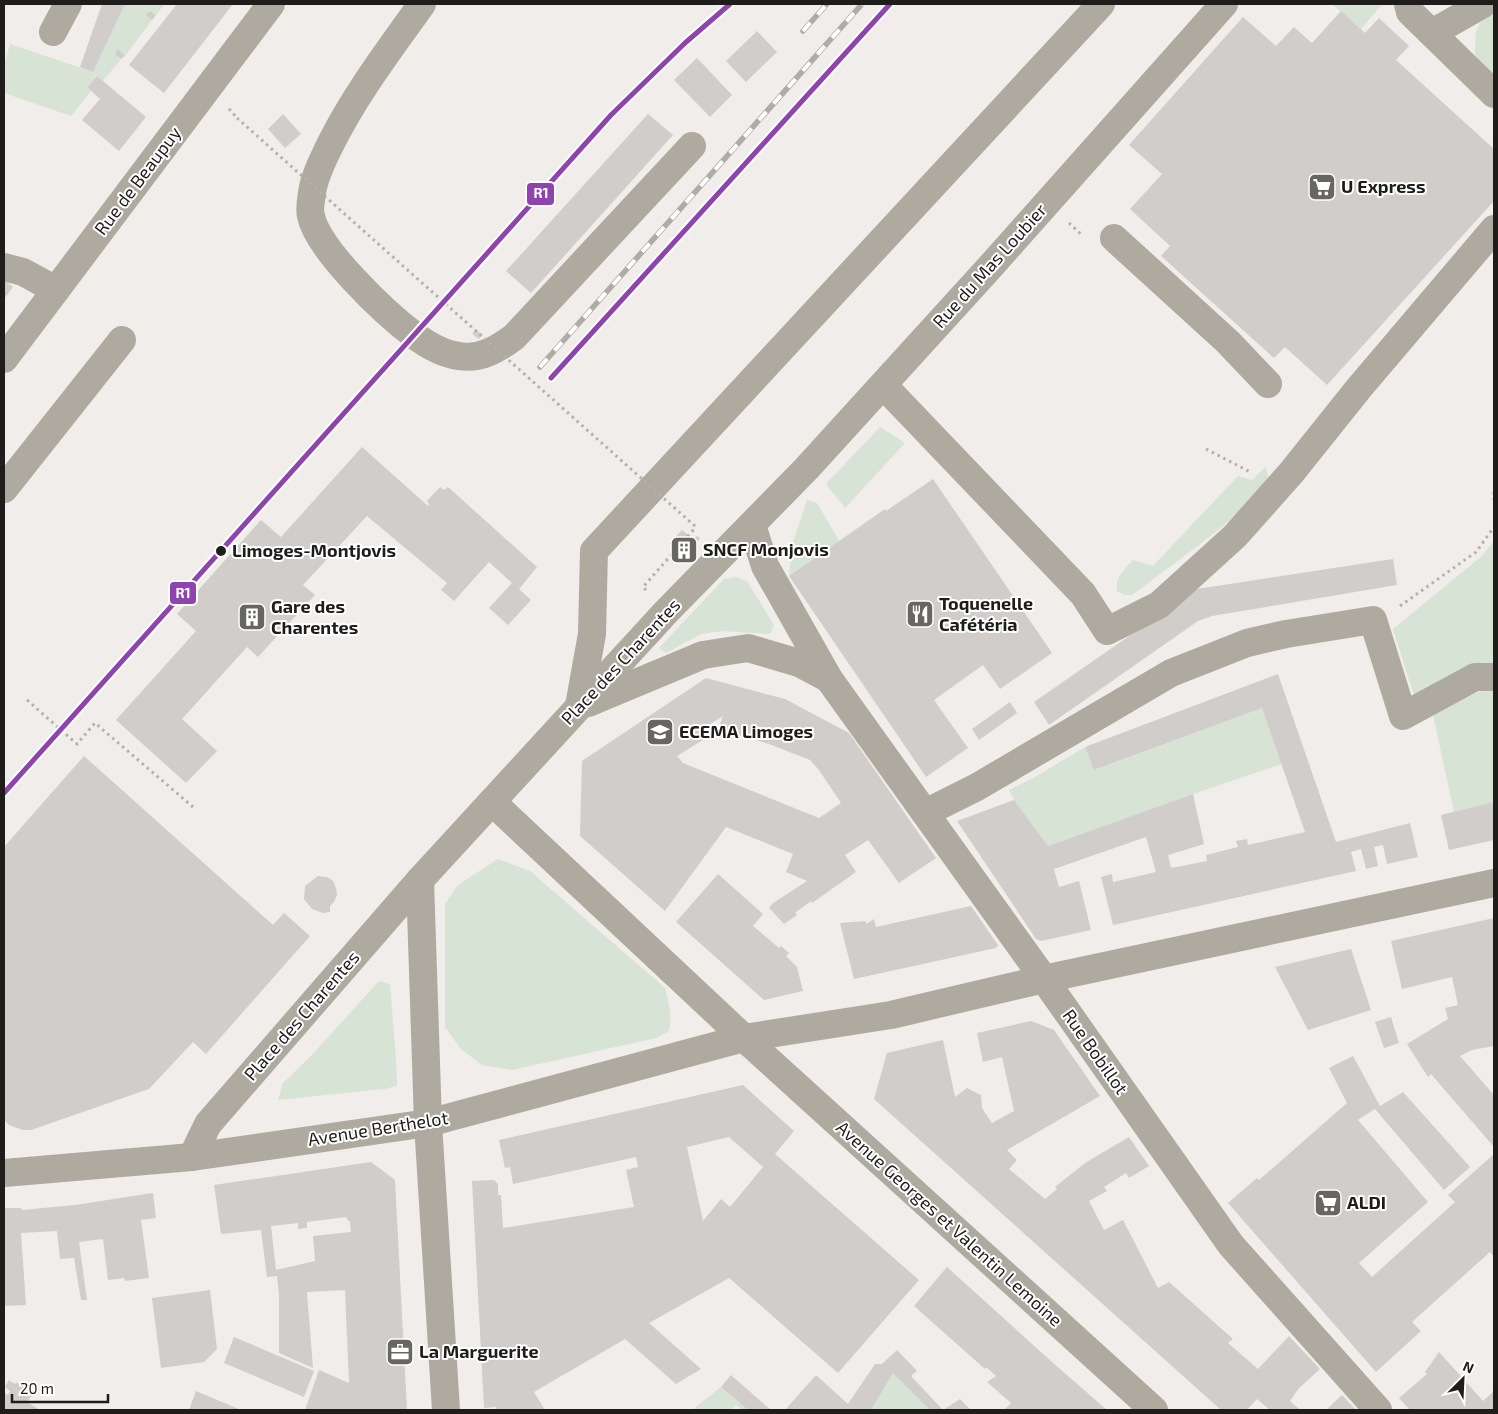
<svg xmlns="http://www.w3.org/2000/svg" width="1498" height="1414" font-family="'Exo 2',sans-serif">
  <rect width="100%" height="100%" fill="#f0edea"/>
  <g fill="#d6e3d5">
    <path d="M125,4H165L156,15L150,11L147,15L152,20L125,56L118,50L115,54L121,59L103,81L96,76L87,87L91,91L71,116L4,93V66L10,44L93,72Z"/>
    <path d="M1332,4H1382L1361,29Z"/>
    <path d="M1494,8V83L1475,60V47L1476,32L1480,23Z"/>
    <path d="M880,427L905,443L845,508L826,484Z"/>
    <path d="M1266,467L1268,477L1257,499L1195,548L1132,595H1125L1117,591C1115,577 1124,570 1133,560L1153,566L1238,476L1252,480Z"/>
    <path d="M807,500L817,503L839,541L789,576L793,542Z"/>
    <path d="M1494,541V663L1472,668L1414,695L1393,629L1482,556Z"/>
    <path d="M736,577L747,581L774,625L770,634L722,631L701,634L666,653L659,648L724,579Z"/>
    <path d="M1494,690V802L1454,812L1433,715L1478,692Z"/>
    <path d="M1262,708L1282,764L1193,794L1048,846L1014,800L1009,790L1035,777L1085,747L1095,770Z"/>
    <path d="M498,859L530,871L665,988C669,1003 672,1016 669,1031L656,1038L512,1070L482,1065L461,1049L445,1027V904L458,885Z"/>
    <path d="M379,981L390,984L396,1059L397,1086L384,1089L278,1100L283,1083L311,1056Z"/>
    <path d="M893,1373L930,1410H871Z"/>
    <path d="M721,1387L748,1410H742L736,1405L730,1410H692Z"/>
  </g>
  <g fill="#d0cdcb" fill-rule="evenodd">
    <path d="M102,4H125L93,72L80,67Z"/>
    <path d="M177,4H233L164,93L129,65Z"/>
    <path d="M150,11L156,15L152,20L146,15Z"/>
    <path d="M1341,11L1365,33L1379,18L1409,46L1396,60L1494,149V201L1327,385L1285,347L1274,358L1161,256L1170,246L1130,209L1162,174L1129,145L1243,17L1276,46L1294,27L1312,43Z"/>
    <path d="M757,31L777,52L746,82L726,61Z"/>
    <path d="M118,49L125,56L121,59L115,54Z"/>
    <path d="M697,58L732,95L710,117L674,80Z"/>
    <path d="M97,76L146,117L119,151L82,120L100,99L87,87Z"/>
    <path d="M283,114L301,134L285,148L268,129Z"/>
    <path d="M648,114L673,135L531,293L506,271Z"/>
    <path d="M4,280L13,287L4,299Z"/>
    <path d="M476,329L482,335L479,339L472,334Z"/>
    <path d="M362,447L428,506L429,504L427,501L440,487L444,490L448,487L537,567L519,589L531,600L508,625L489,608L512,583L489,562L454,601L441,590L447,583L367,516L303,585L315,595L258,657L247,647L182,719L217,751L186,783L116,720L196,631L177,614L261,520L281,537Z"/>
    <path d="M933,479L1052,653L1000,689L983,665L934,700L968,748L926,777L789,576L885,509L886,511Z"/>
    <path d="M682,530L693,539L697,536L700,538L685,556L670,543Z"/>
    <path d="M1393,559L1397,585L1212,616L1198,621L1049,725L1034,702L1197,589Z"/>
    <path d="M1278,674L1336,842L1410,823L1418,857L1387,864L1383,845L1374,847L1378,866L1366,869L1361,849L1351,852L1356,871L1113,925L1101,877L1112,874L1113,882L1156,872L1146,837L1054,869L1059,887L1079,881L1091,930L1041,941L1036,939L957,821L1014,800L1048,846L1193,794L1204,844L1168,855L1171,868L1207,861L1206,855L1238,847L1236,841L1247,839L1248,845L1305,832L1262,708L1094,770L1085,747Z"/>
    <path d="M706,678L785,699L849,733L936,858L899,883L868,840L845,855L856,872L812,903L811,901L795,913L797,915L784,924L769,908L773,903L807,881L786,872L793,854L726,827L665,911L580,836L582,761ZM723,716L718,729L769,744L810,760L819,770L841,803L819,818L683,763L677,756L711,735L706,727Z"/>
    <path d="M1010,702L1017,713L979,740L972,729Z"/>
    <path d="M84,756L273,925L284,913L310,936L206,1054L193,1042L149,1089L31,1130H23L9,1125L4,1120V847Z"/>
    <path d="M1494,802V840L1449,850L1441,815Z"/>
    <path d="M718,874L763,914L753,926L779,948L781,946L789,953L786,956L797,967L803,991L764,1000L676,922Z"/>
    <path d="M318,876L327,877L333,881L336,888L337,895L334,902L330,906V912L323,913L312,909L304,899L305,886Z"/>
    <path d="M971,906L998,945L996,948L854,979L840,923L866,921V924L874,919L876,927Z"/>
    <path d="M1494,918V1046L1472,1050L1460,1056L1494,1095V1147L1431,1074L1428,1077L1407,1044L1448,1019L1445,1008L1458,1005L1452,977L1402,989L1391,941Z"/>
    <path d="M1351,949L1371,1010L1308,1030L1275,967Z"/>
    <path d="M1391,1017L1399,1043L1384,1048L1375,1022Z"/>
    <path d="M1031,1021L1054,1030L1100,1096L1007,1150L1017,1160L1009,1169L1045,1199L1057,1189L1055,1187L1085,1163L1129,1137L1149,1166L1129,1178L1126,1173L1104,1187L1107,1191L1089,1201L1104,1230L1123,1220L1158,1288L1169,1282L1233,1339L1228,1343L1258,1369L1289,1336L1320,1369L1299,1388L1290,1401L1300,1410H1270L1257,1399L1247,1410H1221L874,1099L887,1053L943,1040L955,1097L967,1088L981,1095L982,1108L992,1123L1014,1111L1002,1057L983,1062L977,1033Z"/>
    <path d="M1353,1056L1380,1106L1403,1092L1470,1167L1444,1190L1375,1109L1358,1120L1428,1202L1359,1263L1372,1277L1455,1202L1448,1195L1494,1154V1257L1490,1252L1412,1322L1421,1331L1376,1372L1228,1203L1257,1178L1259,1180L1347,1103L1329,1068Z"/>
    <path d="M743,1085L794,1131L775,1154L919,1280L838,1373L729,1278L649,1323L701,1369L676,1384L625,1339L534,1392L545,1410H496V1407L484,1408L472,1181L494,1180L498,1184V1195H501L503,1228L634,1207L626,1170L638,1167L636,1157L513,1184L510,1167L505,1168L499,1140ZM729,1137L763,1167L730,1207L721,1199L703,1221L687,1147Z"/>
    <path d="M371,1162L395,1180L407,1410H305L319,1370L349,1383L345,1290L307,1292L313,1368L279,1353V1295L277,1276L267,1277L261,1230L221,1234L214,1185ZM346,1217L348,1221H350L351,1232L313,1236L315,1261L276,1270L271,1226L298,1223V1229L307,1228V1222Z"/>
    <path d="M153,1193L156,1218L141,1220L149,1278L125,1281L124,1278L108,1280L103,1239L79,1242L87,1300H81L74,1258L60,1259L57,1231L21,1233L26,1305L5,1306L4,1208H21L22,1210L75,1205Z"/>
    <path d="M947,1267L1052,1362L1107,1410H1004L1011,1403L987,1382L996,1376L986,1367L985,1369L914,1306Z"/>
    <path d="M210,1290L217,1349L204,1362L161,1368L152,1298Z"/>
    <path d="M234,1337L314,1371L304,1397L224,1363Z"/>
    <path d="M897,1350L917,1371L911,1376L943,1410L960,1399L971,1410H930L893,1373L871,1410H785L816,1375L848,1404L875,1364H882Z"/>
    <path d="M1439,1352L1483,1401L1494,1391V1410H1410L1399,1398L1427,1374L1425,1372Z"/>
    <path d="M731,1375L771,1410H748L721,1387Z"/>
    <path d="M9,1380L15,1384L16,1382L34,1392L27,1402L40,1410H4V1393L8,1395L10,1391L5,1387Z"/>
    <path d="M196,1391L241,1410H189Z"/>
    <path d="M1342,1395L1356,1410H1326Z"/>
  </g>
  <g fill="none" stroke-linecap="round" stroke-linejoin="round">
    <g stroke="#b4b1a9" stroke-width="3" stroke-dasharray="2.5 4" stroke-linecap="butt">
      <path d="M229,109L237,118"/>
      <path d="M1069,223L1083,236"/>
      <path d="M1206,449L1252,473"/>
      <path d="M1494,492V500"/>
      <path d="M646,590L643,587L696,527"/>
      <path d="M1400,606L1476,552L1494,527"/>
      <path d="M27,700L77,744L95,723L193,807"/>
    </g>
    <g stroke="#afaa9f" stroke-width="28">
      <path d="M422,4C389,50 354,96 329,147C322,162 314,177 312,193C311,200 309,210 311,216C318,250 386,314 414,335C426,344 443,354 459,356C480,360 498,349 514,337L692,146"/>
      <path d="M1408,4L1410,12L1494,94"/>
      <path d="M53,32L68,4"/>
      <path d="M1432,33L1483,4"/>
      <path d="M1114,238L1228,342L1268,384"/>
      <path d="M4,267L23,272L56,290"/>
      <path d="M4,359L271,4"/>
      <path d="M883,385L1083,594L1107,631L1159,605L1235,536L1291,473L1359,388L1494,229"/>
      <path d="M4,489L122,340"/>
      <path d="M752,525L765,566L829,679L1044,979L1231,1245L1378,1410"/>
      <path d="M588,703L703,655L748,648L799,663L829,679"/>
      <path d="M579,706L592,634L594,551L1101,4"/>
      <path d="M492,802L744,1038L1154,1410"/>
      <path d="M925,813L977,787L1171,673L1247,643L1286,634L1373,620L1403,716L1475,677H1494"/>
      <path d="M420,880L428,1123L446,1410"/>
      <path d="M192,1157L208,1124L420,880L666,612L807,468L990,267L1224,4"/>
      <path d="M4,1173L192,1157L428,1123L744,1038L891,1015L1044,979L1494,883"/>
    </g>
    <g stroke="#afaca6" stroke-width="5.5">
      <g id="rail">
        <path d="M803,31L827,4"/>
        <path d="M834,66L862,35"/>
        <path d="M540,367L862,4"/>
        <path d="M551,378L580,347"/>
      </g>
    </g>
    <use href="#rail" stroke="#fff" stroke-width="4" stroke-dasharray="11" stroke-linecap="butt"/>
    <path stroke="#b4b1a9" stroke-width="3" stroke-dasharray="2.5 4" stroke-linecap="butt" d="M237,118L696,527"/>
    <g stroke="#fff" stroke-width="9">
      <g id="rail-1">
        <path d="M551,378L890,4"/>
        <path d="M4,793L611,115L685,43L730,4"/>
      </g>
    </g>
    <use href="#rail-1" stroke="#8e44ad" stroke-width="5"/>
  </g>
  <defs>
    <g id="supermarket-square" transform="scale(1.4375)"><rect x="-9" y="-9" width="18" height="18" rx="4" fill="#686663" stroke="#fff"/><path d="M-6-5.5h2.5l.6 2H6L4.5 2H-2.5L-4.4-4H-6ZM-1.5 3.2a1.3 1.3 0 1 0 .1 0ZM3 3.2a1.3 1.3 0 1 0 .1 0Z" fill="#fff"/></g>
    <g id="building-square" transform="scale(1.4375)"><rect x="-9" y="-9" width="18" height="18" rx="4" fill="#686663" stroke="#fff"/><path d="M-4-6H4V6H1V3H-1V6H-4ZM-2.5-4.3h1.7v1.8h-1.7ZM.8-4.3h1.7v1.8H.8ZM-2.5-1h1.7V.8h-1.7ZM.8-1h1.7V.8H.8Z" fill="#fff"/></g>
    <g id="restaurant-square" transform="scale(1.4375)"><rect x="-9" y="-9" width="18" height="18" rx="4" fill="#686663" stroke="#fff"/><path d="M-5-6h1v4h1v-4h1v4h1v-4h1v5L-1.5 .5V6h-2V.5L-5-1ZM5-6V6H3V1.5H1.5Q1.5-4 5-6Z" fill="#fff"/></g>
    <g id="university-square" transform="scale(1.4375)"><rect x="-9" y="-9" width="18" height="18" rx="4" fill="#686663" stroke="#fff"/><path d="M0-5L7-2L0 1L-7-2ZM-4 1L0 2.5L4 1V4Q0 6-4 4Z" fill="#fff"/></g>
    <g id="office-square" transform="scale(1.4375)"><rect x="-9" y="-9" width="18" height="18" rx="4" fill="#686663" stroke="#fff"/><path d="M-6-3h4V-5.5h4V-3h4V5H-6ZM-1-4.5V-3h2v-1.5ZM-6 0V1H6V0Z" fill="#fff"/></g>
  </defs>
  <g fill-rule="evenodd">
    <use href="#supermarket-square" x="1322" y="187"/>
    <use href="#building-square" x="684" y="550"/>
    <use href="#restaurant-square" x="920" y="614"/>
    <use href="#building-square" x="252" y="617"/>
    <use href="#university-square" x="660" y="732"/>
    <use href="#supermarket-square" x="1328" y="1203"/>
    <use href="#office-square" x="400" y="1352"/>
  </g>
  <circle fill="#1f1d1b" stroke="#fff" stroke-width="2" cx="221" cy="551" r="6"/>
  <g text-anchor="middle" stroke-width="4" stroke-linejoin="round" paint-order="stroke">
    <g font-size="18" fill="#1f1d1b" stroke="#fff">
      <text transform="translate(138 181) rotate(-53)" y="6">Rue de Beaupuy</text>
      <text transform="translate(990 266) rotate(-48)" y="6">Rue du Mas Loubier</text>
      <text transform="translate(621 662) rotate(-47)" y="6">Place des Charentes</text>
      <text transform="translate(302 1016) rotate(-49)" y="6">Place des Charentes</text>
      <text transform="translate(1095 1052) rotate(55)" y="6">Rue Bobillot</text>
      <text transform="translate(378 1129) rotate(-9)" y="6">Avenue Berthelot</text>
      <text transform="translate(949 1224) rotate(42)" y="6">Avenue Georges et Valentin Lemoine</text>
    </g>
    <g font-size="18" font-weight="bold" fill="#1f1d1b" stroke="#fff" text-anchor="start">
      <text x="1341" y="193">U Express</text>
      <text x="703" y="556">SNCF Monjovis</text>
      <text x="939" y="610">Toquenelle<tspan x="939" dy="21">Cafétéria</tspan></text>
      <text x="271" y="613">Gare des<tspan x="271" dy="21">Charentes</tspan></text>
      <text x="679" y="738">ECEMA Limoges</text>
      <text x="1347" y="1209">ALDI</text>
      <text x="419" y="1358">La Marguerite</text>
    </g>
    <g font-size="18" font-weight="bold" fill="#1f1d1b" stroke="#fff" text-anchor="start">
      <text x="232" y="557">Limoges-Montjovis</text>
    </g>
  </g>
  <g stroke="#fff" stroke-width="2">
    <rect x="526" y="182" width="29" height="24" rx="5" fill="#8e44ad"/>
    <rect x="169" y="581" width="28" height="24" rx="5" fill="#8e44ad"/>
  </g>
  <g font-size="14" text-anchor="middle" font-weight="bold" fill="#fff">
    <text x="541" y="198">R1</text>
    <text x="183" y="598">R1</text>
  </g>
  <rect width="1498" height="1414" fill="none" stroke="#1f1d1b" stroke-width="10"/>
  <g transform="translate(1463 1379) rotate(24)" stroke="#ffffff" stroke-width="4" paint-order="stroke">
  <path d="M0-4L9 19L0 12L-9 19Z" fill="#1f1d1b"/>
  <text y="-8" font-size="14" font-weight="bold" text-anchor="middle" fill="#1f1d1b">N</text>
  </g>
  <path d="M12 1394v8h96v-8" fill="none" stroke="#1f1d1b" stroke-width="2.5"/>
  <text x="20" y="1394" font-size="15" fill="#1f1d1b" stroke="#ffffff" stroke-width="4" paint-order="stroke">20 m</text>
</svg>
